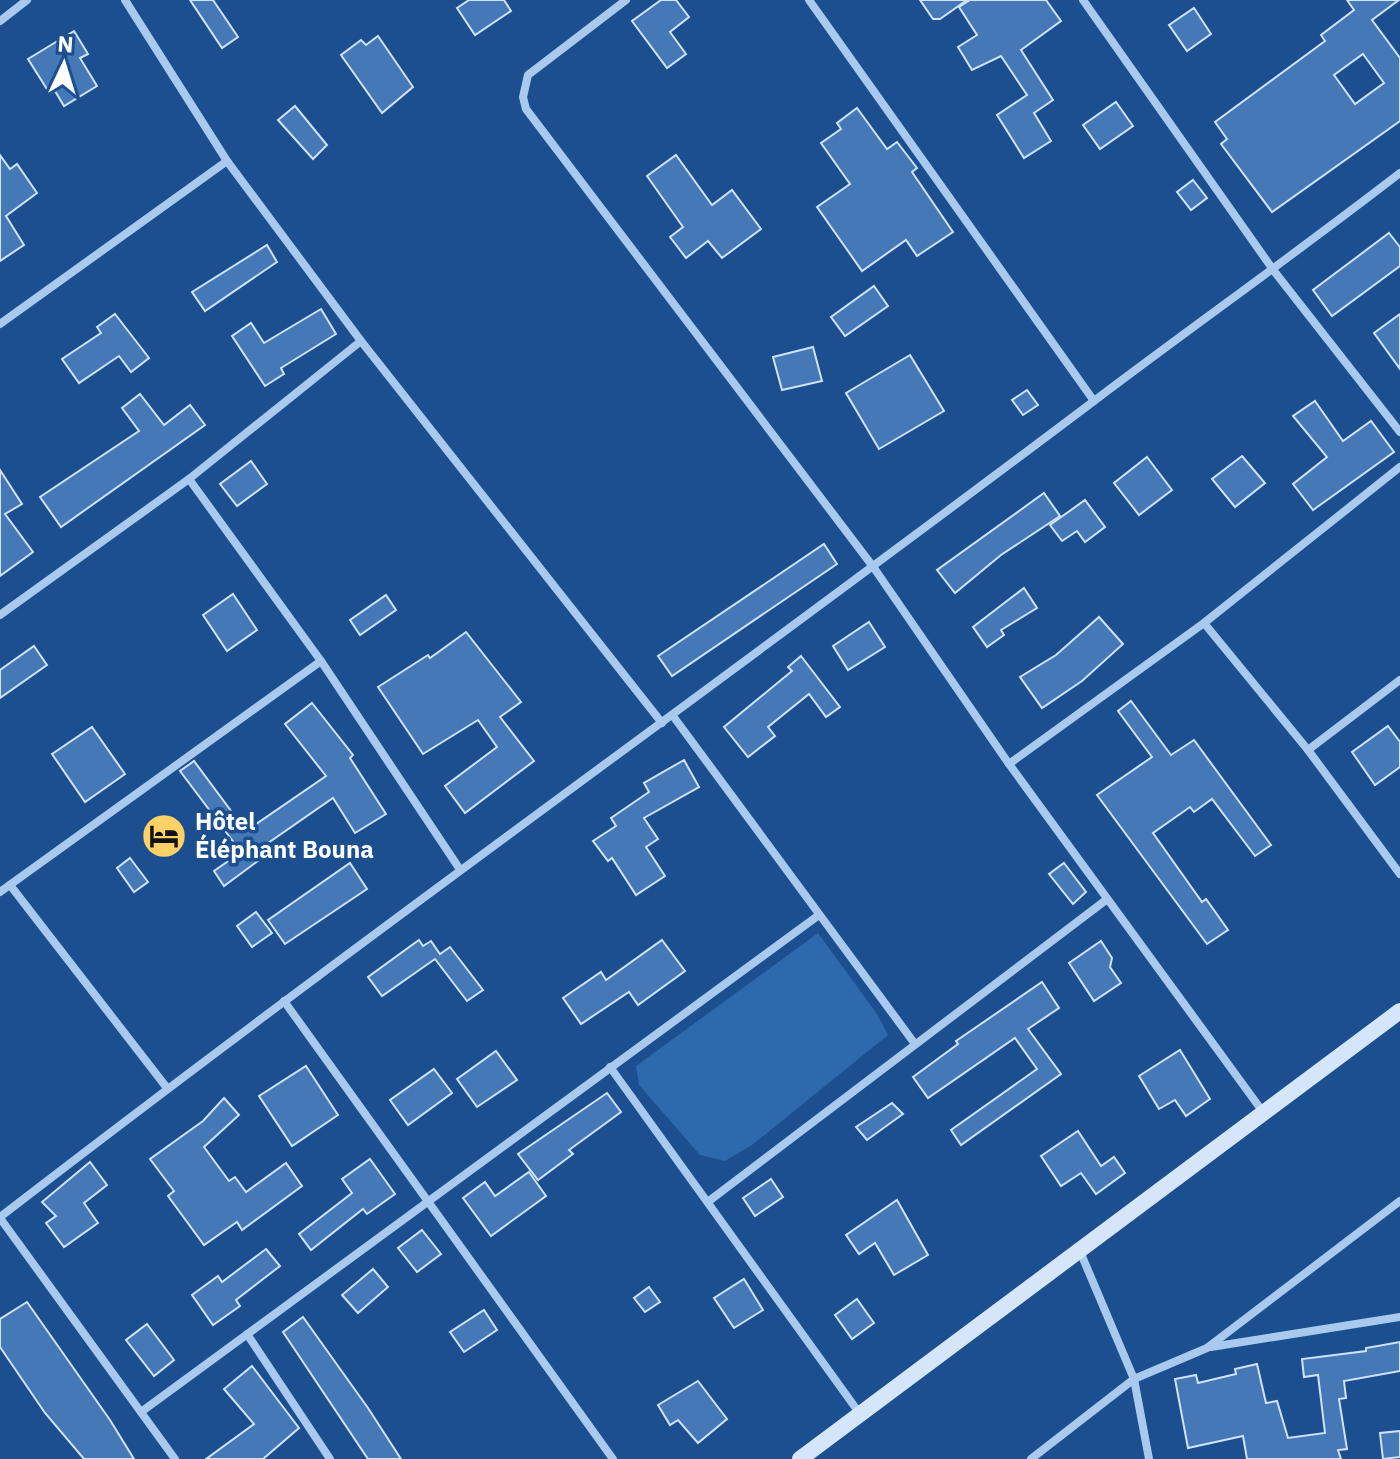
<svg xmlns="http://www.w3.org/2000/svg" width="1400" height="1459" font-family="'IBM Plex Sans',sans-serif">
  <rect width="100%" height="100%" fill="#1b4f8f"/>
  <path fill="#2e69ad" d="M818,933L877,1014L888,1035L752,1145L725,1161L700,1155L639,1085L636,1066Z"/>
  <g fill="#4478b7" stroke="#cfe3fa" stroke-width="2" fill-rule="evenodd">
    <path d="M190,0H213L238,37L222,48Z"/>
    <path d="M469,0H504L511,11L475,35L457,8Z"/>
    <path d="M661,0H676L689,17L670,32L686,54L667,68L632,21Z"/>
    <path d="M920,0H967L940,19H933Z"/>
    <path d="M970,0H1046L1061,21L1021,50L1053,100L1034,113L1051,141L1024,158L997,115L1027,95L1001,56L972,70L958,47L977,35L959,7Z"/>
    <path d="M1347,0H1399L1372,20L1400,58V121L1272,212L1221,144L1227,139L1215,122L1325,41L1321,35L1354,10ZM1363,54L1384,83L1355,104L1334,75Z"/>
    <path d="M1194,8L1211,34L1187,51L1169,25Z"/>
    <path d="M74,31L88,54L80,58L97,86L64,106L55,91L50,94L28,59Z"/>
    <path d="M378,36L413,87L382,113L341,55L361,40L366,45Z"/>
    <path d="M1116,102L1133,126L1100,149L1083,125Z"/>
    <path d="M295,106L327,145L313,159L278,120Z"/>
    <path d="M857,108L887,149L897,142L917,168L912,172L953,232L917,256L906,240L862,271L817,207L850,184L821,143L841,129L837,123Z"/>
    <path d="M0,155L10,169L17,164L37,193L6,216L24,245L0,261Z"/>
    <path d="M676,155L712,205L732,190L761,229L722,258L708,241L686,258L670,237L683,227L647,176Z"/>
    <path d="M1193,180L1207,198L1191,210L1177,192Z"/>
    <path d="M1389,233L1400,247V266L1332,316L1313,290Z"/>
    <path d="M267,245L277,262L205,311L192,292Z"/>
    <path d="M874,286L888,306L845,336L831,317Z"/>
    <path d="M321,309L336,334L281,368L284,374L265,386L232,336L251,323L264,343Z"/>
    <path d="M115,314L149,358L131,372L119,356L79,383L62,359L101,333L97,327Z"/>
    <path d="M1400,314V369L1374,333Z"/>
    <path d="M813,347L822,381L782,390L773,357Z"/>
    <path d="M910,355L944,411L879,449L846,393Z"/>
    <path d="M1027,390L1038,405L1023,415L1012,400Z"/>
    <path d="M140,394L164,425L190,405L205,425L61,527L40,497L139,431L122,408Z"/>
    <path d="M1315,401L1343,441L1371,421L1394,452L1313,510L1293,484L1327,457L1293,416Z"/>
    <path d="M1242,456L1265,483L1235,507L1212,479Z"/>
    <path d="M1147,457L1172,490L1139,515L1114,483Z"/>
    <path d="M251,461L267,484L237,506L220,484Z"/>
    <path d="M0,470L22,504L5,514L33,552L0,576Z"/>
    <path d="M1044,493L1060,516L1001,555L955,593L937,570Z"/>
    <path d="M1085,500L1105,527L1085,542L1077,531L1062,541L1050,525Z"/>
    <path d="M824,544L837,564L672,676L658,656Z"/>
    <path d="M1024,588L1037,608L1001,630L1004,635L987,647L973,627Z"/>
    <path d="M233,594L257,630L227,651L203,615Z"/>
    <path d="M386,595L396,610L360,635L350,620Z"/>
    <path d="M1099,617L1123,644L1082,681L1042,708L1020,677L1056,655Z"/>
    <path d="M869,622L885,647L848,670L833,646Z"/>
    <path d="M466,632L521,702L500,717L534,761L465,813L445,786L497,747L478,720L423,754L378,687L428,655L430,658Z"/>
    <path d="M34,646L47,665L0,698V670Z"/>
    <path d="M801,656L840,707L826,717L809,694L768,727L775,736L748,757L724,727L792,671L788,667Z"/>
    <path d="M1131,701L1171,755L1194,740L1271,845L1255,856L1212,799L1194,812L1190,807L1153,833L1202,902L1206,899L1228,930L1207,944L1097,795L1152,757L1118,711Z"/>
    <path d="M312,703L353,755L350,758L386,814L355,833L333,798L261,848L266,855L224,886L214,871L241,852L180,771L194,761L246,831L326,776L285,724Z"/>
    <path d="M1388,726L1400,742V767L1375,785L1352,752Z"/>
    <path d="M92,727L125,774L85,802L52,754Z"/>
    <path d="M684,760L699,787L644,818L658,839L646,847L665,876L636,895L612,858L608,861L593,841L616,826L611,818L649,792L644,783Z"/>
    <path d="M130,858L148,882L134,892L117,868Z"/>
    <path d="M350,863L367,889L285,944L268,920Z"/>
    <path d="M1064,863L1086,892L1073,904L1049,874Z"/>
    <path d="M256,912L272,933L252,947L237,926Z"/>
    <path d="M419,940L423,946L431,941L440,954L450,947L483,990L467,1001L435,959L382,996L368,977Z"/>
    <path d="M662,940L685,971L638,1005L629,992L581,1024L563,998L601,972L606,980Z"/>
    <path d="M1101,941L1112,958L1110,967L1121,983L1094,1001L1069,963Z"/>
    <path d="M1042,982L1059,1008L1028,1029L1061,1074L961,1145L951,1130L1037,1069L1015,1038L928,1098L913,1077L958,1044L956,1041Z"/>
    <path d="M1180,1050L1210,1099L1186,1116L1175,1100L1159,1109L1139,1076Z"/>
    <path d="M496,1051L517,1080L477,1107L457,1079Z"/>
    <path d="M306,1066L338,1115L292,1146L259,1096Z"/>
    <path d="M434,1069L452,1093L408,1125L390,1100Z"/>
    <path d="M607,1093L621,1112L569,1150L573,1154L538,1180L518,1154Z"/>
    <path d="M224,1098L239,1115L204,1147L229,1181L235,1177L246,1192L286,1163L302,1186L242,1230L237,1222L204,1245L168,1196L174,1191L150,1159L203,1121Z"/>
    <path d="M892,1103L903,1114L867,1140L856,1127Z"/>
    <path d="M1078,1131L1101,1166L1114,1157L1125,1173L1096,1194L1081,1173L1061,1186L1041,1156Z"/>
    <path d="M370,1159L395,1194L367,1214L363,1209L311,1250L299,1234L352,1193L342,1179Z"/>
    <path d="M90,1162L107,1185L84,1203L98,1223L64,1247L46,1223L56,1216L42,1202Z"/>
    <path d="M529,1172L546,1196L491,1236L463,1198L485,1182L495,1196Z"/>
    <path d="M771,1179L783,1197L755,1216L743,1198Z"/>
    <path d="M897,1200L928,1255L894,1275L875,1243L859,1254L846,1235Z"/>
    <path d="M422,1230L441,1254L417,1272L398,1248Z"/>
    <path d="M266,1249L280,1266L236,1300L240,1306L213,1325L192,1295L218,1276L222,1282Z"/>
    <path d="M373,1269L388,1287L358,1313L342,1295Z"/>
    <path d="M744,1279L763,1310L734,1328L714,1298Z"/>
    <path d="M649,1287L660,1302L645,1312L634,1298Z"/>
    <path d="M857,1299L874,1323L852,1339L835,1315Z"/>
    <path d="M27,1302L110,1420L134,1459H84L45,1413L0,1347V1319Z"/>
    <path d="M484,1310L497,1330L464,1352L450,1332Z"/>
    <path d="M303,1317L368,1408L401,1459H368L283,1332Z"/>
    <path d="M147,1324L174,1360L154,1376L126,1340Z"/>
    <path d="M1400,1342V1371L1344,1381L1346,1398L1339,1399L1347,1449L1338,1450L1341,1459H1247L1243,1436L1188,1448L1175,1379L1196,1375L1198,1383L1236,1374L1235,1369L1257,1364L1266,1403L1277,1401L1288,1438L1325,1433L1318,1375L1304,1377L1302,1359L1366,1351V1348Z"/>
    <path d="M252,1366L299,1428L263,1459H206L254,1424L224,1389Z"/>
    <path d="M698,1381L727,1419L698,1443L678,1420L670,1425L658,1405Z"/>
    <path d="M1400,1431V1457L1383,1459L1380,1433Z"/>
  </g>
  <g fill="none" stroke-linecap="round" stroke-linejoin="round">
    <g stroke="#a9c9ee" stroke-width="8">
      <path d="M125,0L227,161L361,341L662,723"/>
      <path d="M626,0L528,75L523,97L526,109L874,568L1009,764L1263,1112"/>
      <path d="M809,0L1094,401"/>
      <path d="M1083,0L1274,271L1400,432"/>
      <path d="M0,21L27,0"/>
      <path d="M0,324L227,161"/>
      <path d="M189,479L321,661L459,868"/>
      <path d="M0,615L189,479L361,341"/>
      <path d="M1204,623L1308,750L1400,874"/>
      <path d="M673,716L915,1044"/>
      <path d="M1308,750L1400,680"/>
      <path d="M1009,764L1204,623L1400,467"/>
      <path d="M10,885L167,1088"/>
      <path d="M0,892L321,661"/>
      <path d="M284,1001L613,1459"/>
      <path d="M610,1067L860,1414"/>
      <path d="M709,1201L1106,900"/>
      <path d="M0,1217C359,940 728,677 1090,404C1193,326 1298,252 1400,173"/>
      <path d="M0,1218L175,1459"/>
      <path d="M1079,1249L1134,1379L1149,1459"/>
      <path d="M247,1334L330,1459"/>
      <path d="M1211,1347L1400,1317"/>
      <path d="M141,1412L819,915"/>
      <path d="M1031,1459L1134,1379L1207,1348L1400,1201"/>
    </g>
    <path stroke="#d6e6fa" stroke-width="16" d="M800,1459L1400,1011"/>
  </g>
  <defs>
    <g id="hotel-disc" transform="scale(2.3)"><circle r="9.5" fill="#ffd166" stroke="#1b4f8f"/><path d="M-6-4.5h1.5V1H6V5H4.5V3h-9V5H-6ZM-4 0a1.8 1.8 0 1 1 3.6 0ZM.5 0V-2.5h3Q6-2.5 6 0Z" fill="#111"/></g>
  </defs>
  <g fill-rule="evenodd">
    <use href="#hotel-disc" x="164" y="836"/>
  </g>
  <g text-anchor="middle" stroke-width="7" stroke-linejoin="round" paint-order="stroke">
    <g font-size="24" font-weight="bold" fill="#fff" stroke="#1b4f8f" text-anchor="start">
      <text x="195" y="830">Hôtel<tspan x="195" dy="28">Éléphant Bouna</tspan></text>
    </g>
  </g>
  <g transform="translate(64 64) rotate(4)" stroke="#1b4f8f" stroke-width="6" paint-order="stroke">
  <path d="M0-6L14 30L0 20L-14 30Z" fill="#ffffff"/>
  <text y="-12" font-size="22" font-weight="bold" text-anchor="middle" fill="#ffffff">N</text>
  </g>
</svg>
